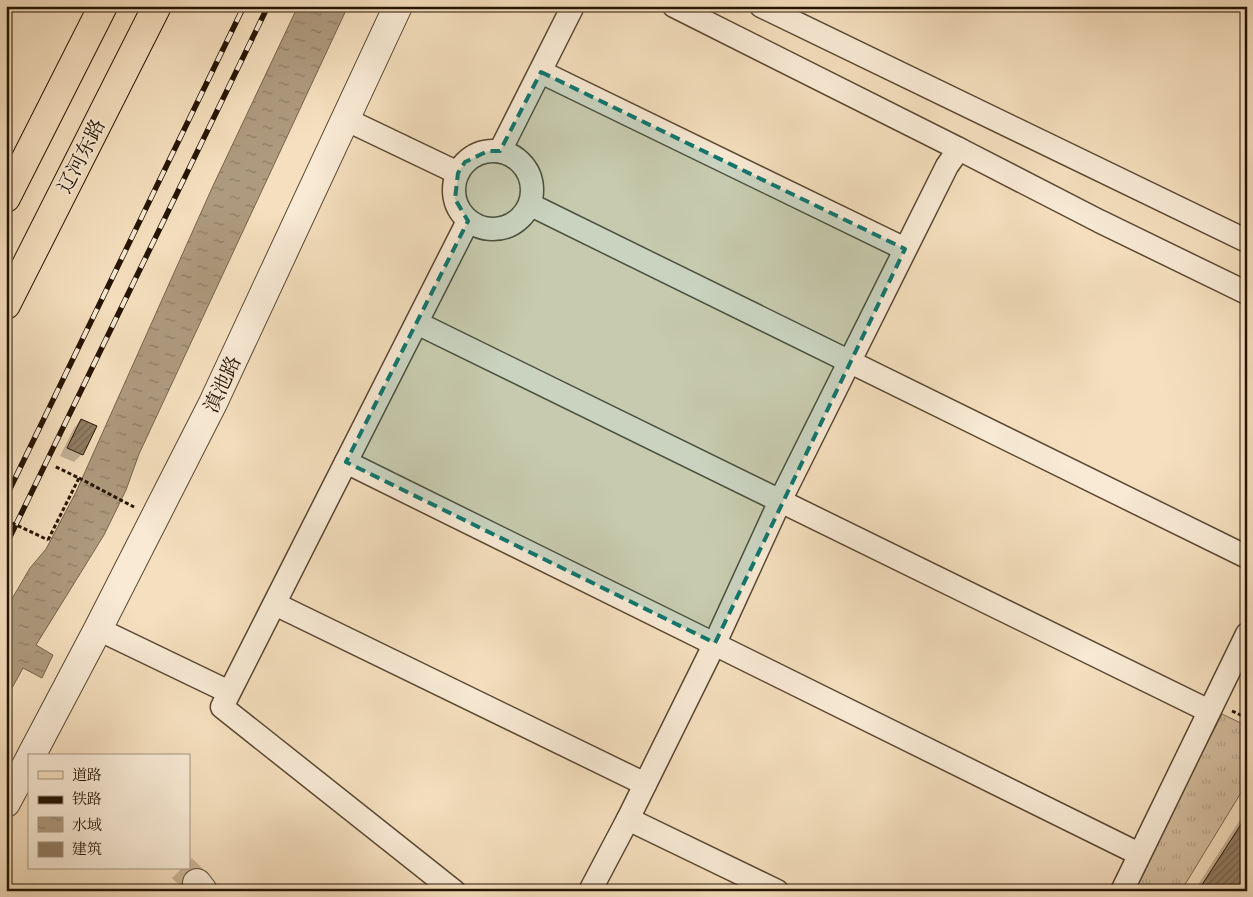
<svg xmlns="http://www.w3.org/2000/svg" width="1253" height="897" font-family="'Old Standard TT','Noto Serif SC',serif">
  <defs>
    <pattern id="grass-tufts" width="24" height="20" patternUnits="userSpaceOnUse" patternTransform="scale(1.25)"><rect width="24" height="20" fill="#d2bc9e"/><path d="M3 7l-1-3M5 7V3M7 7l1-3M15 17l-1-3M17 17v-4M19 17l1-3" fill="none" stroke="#b4a186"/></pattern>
    <pattern id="water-ripples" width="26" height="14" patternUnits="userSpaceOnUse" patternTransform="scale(1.25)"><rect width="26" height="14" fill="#ae9a7e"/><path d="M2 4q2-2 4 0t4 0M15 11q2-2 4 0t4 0" fill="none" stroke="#8d7c65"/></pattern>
    <pattern id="building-hatch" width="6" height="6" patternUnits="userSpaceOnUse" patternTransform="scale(1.25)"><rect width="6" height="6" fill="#917e64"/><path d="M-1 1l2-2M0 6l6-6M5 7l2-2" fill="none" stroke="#766650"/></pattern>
  </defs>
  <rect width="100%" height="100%" fill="#f5dfbe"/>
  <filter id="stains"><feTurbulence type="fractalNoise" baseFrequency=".004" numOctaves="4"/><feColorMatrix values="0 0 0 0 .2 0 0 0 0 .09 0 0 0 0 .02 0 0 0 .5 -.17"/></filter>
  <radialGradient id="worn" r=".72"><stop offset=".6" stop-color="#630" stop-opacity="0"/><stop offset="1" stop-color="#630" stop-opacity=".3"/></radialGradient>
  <path fill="url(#grass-tufts)" stroke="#7c6850" d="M1222,714L1247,726V783L1181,891H1132Z"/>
  <path fill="url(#water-ripples)" stroke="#77644c" d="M298,6H348L139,454L126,490L104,535L36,645L53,655L42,678L23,668L6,699V609L30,568L46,549L76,492L212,188Z"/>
  <g fill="#0003">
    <path d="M81,420L82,454L74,462L60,456L74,428Z"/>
    <path d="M1247,809V891H1194Z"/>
  </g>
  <g fill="url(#building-hatch)" stroke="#251402">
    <path d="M81,419L97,426L83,455L67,448Z"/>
    <path d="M1247,815V891H1198Z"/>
  </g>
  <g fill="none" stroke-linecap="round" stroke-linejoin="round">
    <path stroke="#cbb698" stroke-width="28" stroke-dasharray="28 14" stroke-linecap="butt" d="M182,868L197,883"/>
    <g stroke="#594731" stroke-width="25">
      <g id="minor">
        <path d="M674,6L959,149"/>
        <path d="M761,6L1247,241"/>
        <path d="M541,72L905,249"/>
        <path d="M345,119L458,173"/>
        <circle cx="493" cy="190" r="39"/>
        <path d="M500,151L573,6"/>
        <path d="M531,205L1247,557"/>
        <path d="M417,323L1209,711"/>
        <path d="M346,462L1139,854"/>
        <path d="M275,604L645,784"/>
        <path d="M98,629L229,692"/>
        <path d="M628,819L777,891"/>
        <path d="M454,891L222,707L468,221"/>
        <path d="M590,891L628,819L715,643L780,501L947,166L959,149L1099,221L1247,293"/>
        <path d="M1122,891L1247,634"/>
      </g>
    </g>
    <g stroke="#594731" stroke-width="30">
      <g id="tertiary">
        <path d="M31,756L98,629L213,403L398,6"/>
        <path d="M6,803L29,760"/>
        <path d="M197,883L203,891"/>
      </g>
    </g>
    <g stroke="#251402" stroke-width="30">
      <g id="primary">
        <path d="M6,198L103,6"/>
        <path d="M6,305L157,6"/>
      </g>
    </g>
    <g stroke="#251402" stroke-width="3" stroke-dasharray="4 2.5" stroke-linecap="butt">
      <path d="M79,478L134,507"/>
      <path d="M48,540L79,478L54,466"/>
      <path d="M1232,711L1247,718"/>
    </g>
    <use href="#minor" stroke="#f8ead5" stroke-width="22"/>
    <use href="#tertiary" stroke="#f8ead5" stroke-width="28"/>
    <use href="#primary" stroke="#f5dfbe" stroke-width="28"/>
    <g stroke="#251402" stroke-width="5.5">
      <g id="rail">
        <path d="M6,497L244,6"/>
        <path d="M6,545L268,6"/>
      </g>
    </g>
    <use href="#rail" stroke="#f8ead5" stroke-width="4" stroke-dasharray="11" stroke-linecap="butt"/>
    <path stroke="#251402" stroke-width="3" stroke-dasharray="4 2.5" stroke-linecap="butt" d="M6,520L48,540"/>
  </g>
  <path fill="#0f766e" fill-opacity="0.2" stroke="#0f766e" stroke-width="4" stroke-dasharray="10 6" stroke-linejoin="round" d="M541,72L905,249L715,643L346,462L468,221L455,199L458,173L465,162L488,151H500Z"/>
  <g text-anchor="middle" stroke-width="4" stroke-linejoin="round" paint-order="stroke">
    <g font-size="20" fill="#251402" stroke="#f8ead5">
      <text transform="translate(81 156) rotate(-63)" y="7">辽河东路</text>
      <text transform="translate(222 384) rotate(-65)" y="7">滇池路</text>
    </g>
  </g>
  <rect width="1253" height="897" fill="none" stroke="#f5dfbe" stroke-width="25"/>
  <rect x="8" y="8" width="1238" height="882" fill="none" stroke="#251402" stroke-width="2.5"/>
  <rect x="12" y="12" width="1228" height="872" fill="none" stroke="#251402"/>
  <rect x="28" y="754" width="162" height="115" fill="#f8ead5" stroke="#a49481"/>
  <rect x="38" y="771" width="25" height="8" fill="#f5dfbe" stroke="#a49481"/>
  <text x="72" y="780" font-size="15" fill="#251402">道路</text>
  <rect x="38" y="796" width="25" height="8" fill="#251402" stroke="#a49481"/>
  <text x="72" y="804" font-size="15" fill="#251402">铁路</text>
  <rect x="38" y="817" width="25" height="15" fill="url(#water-ripples)" stroke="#a49481"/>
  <text x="72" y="830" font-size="15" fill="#251402">水域</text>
  <rect x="38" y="842" width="25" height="15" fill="#917e64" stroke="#a49481"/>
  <text x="72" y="854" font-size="15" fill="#251402">建筑</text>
  <rect width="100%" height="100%" filter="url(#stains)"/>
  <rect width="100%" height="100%" fill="url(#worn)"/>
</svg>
